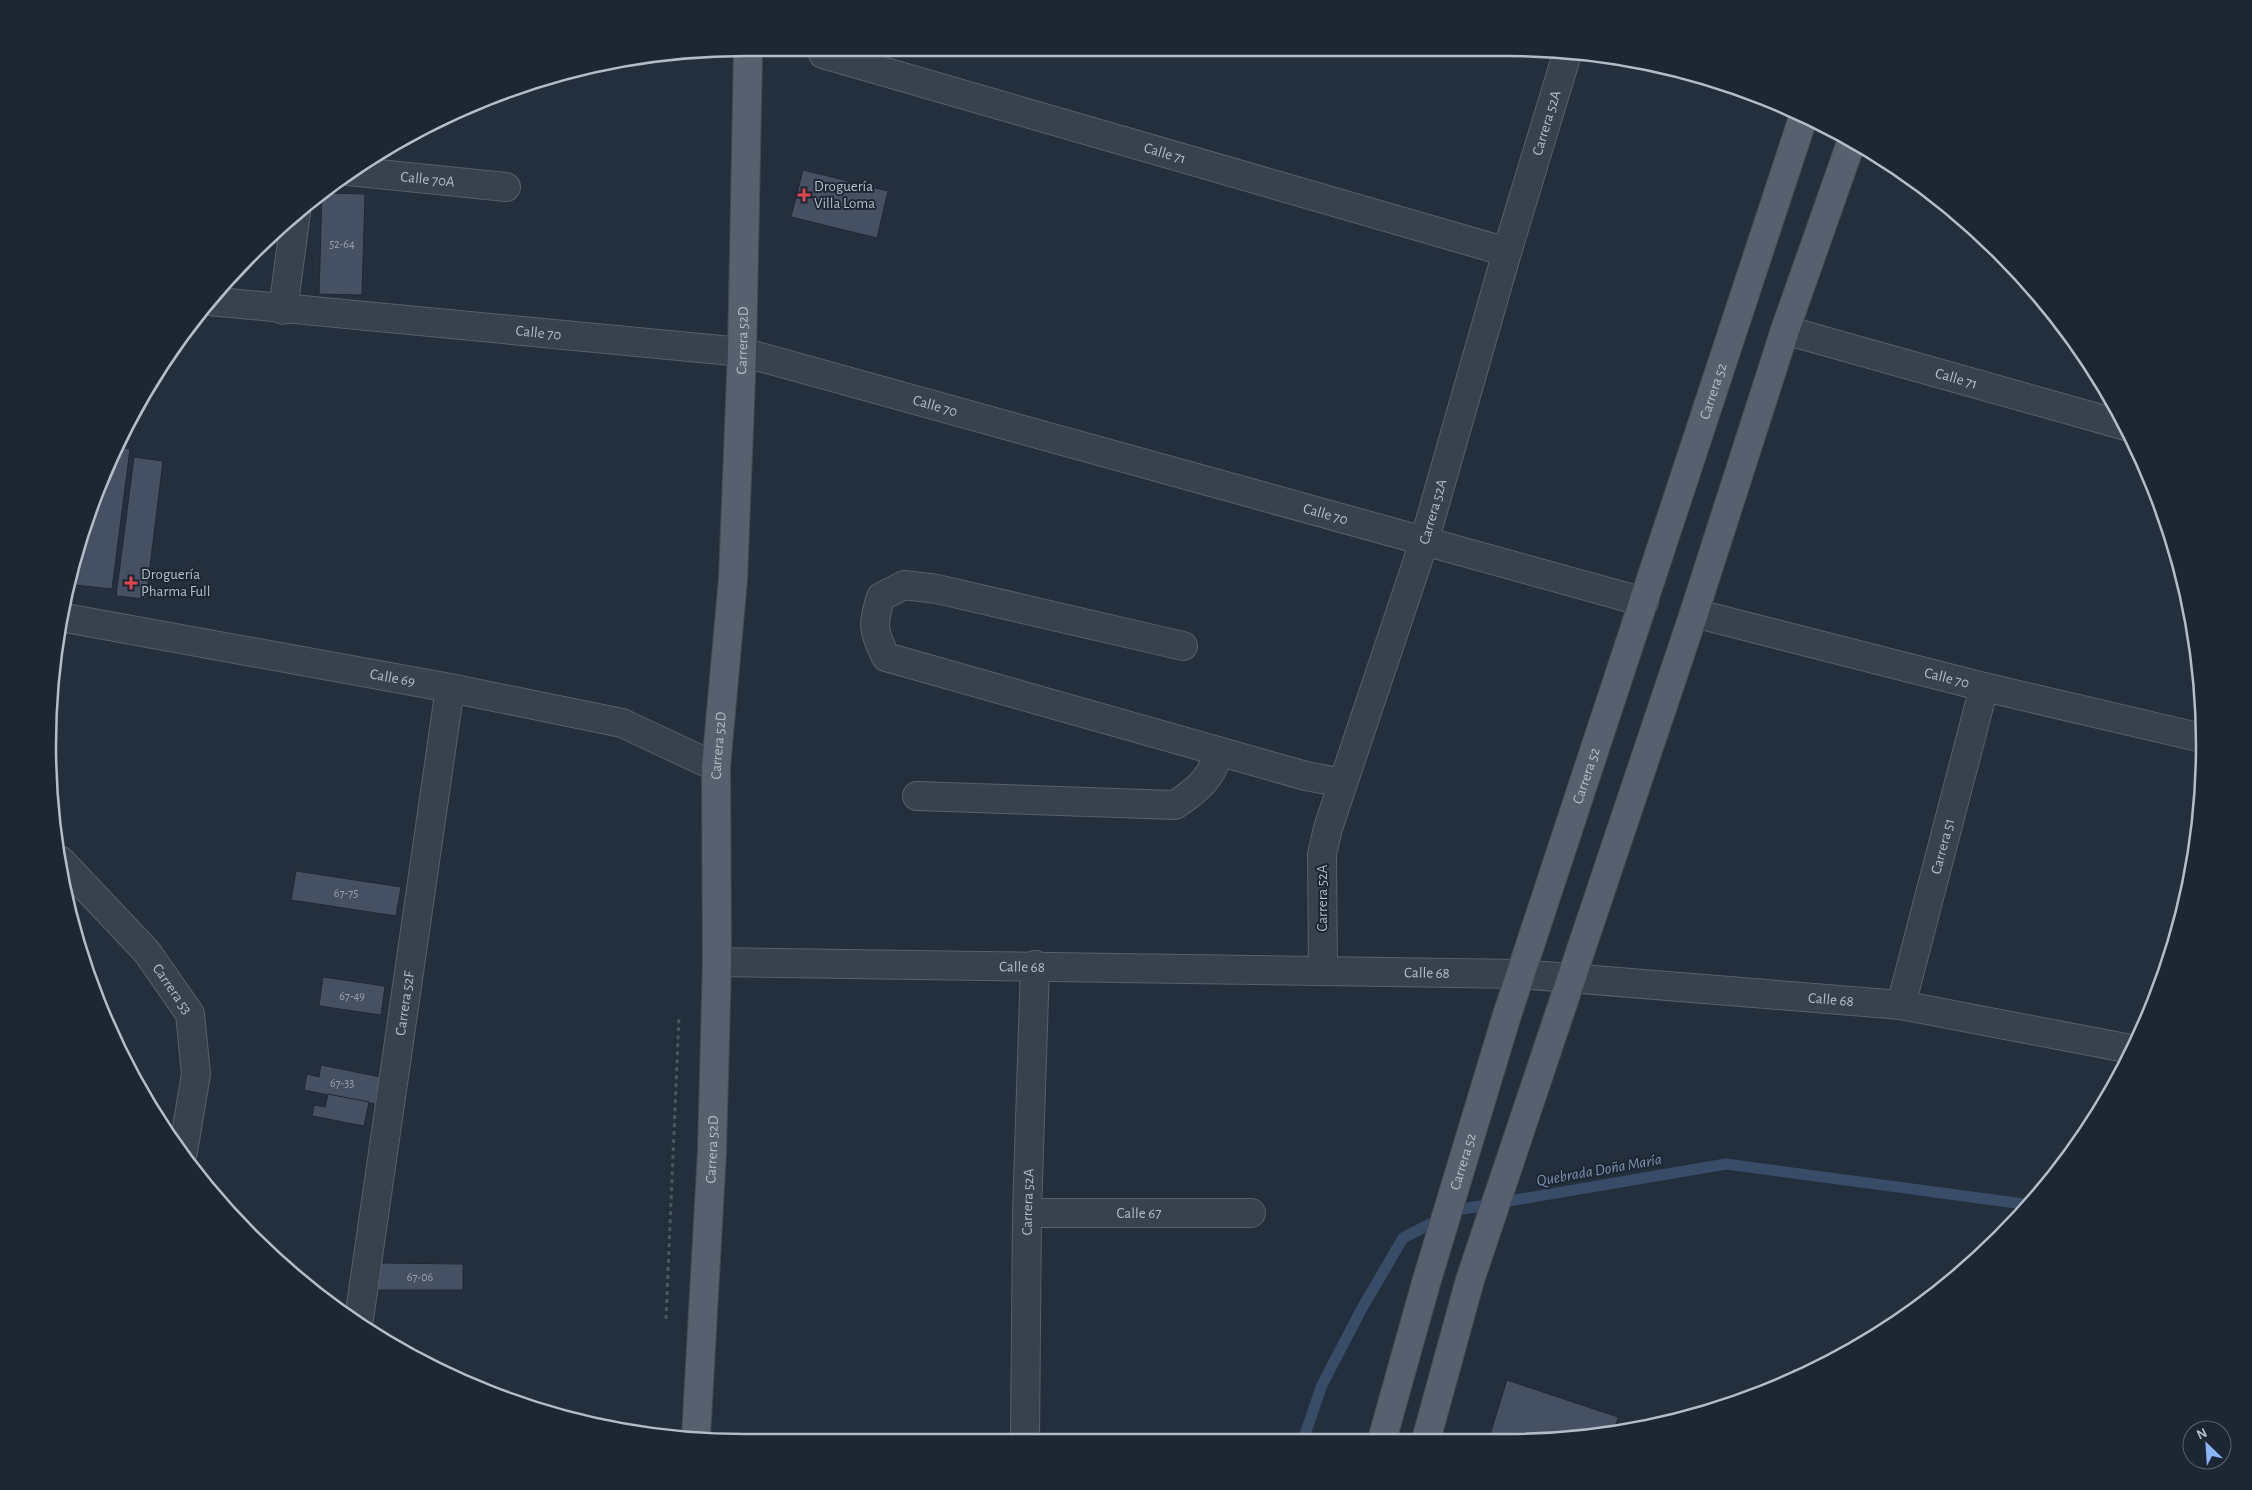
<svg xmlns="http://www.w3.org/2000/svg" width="2252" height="1490" font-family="'Alegreya Sans',sans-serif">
  <rect width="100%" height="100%" fill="#242f3e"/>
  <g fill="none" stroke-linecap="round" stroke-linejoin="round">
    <path stroke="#394c67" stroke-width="11" d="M1303,1440L1322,1385L1361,1310L1403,1238L1457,1210L1726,1164L2031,1205"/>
  </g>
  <g fill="#455162" stroke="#1f2835">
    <path d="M803,170L888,191L877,238L791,217Z"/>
    <path d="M322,193L365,194L362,295L319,294Z"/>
    <path d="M118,447L130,449L112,589L75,585L79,548L100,478Z"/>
    <path d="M134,457L163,461L146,599L116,596Z"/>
    <path d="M296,871L401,887L396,916L291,900Z"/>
    <path d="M323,977L385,986L381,1015L319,1006Z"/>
    <path d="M321,1065L381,1077L375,1104L304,1090L307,1074L319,1077Z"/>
    <path d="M328,1094L369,1102L364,1126L312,1116L314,1105L325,1107Z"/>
    <path d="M378,1263L463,1264V1290H378Z"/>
    <path d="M1793,1368L1810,1373L1789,1380Z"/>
    <path d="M1507,1380L1618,1417L1614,1431L1552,1441H1488Z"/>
  </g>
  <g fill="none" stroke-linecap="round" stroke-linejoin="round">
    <g stroke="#565f6c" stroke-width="30">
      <g id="minor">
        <path id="s1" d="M823,54L1507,252"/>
        <path id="s2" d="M349,171L506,187"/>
        <path id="s3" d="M209,301L742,352L1644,602"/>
        <path d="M283,310L296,212"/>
        <path id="s4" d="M1785,330L2126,426"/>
        <path id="s5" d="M1694,613L1984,687L2202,738"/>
        <path id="s6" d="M60,617L450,688L622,723L716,767"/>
        <path d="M1183,646L937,589L904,585L881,597C872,624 873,632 886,657L1306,776L1343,783"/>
        <path d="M917,796L1175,805C1196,791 1214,777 1218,751"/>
        <path id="s7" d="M61,861L147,952L190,1014L196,1074L183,1152"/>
        <path id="s8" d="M717,962L1520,974L1901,1005L2131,1049"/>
        <path id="s9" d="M1323,970L1322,854L1328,828L1424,542L1507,252L1567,54"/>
        <path id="s10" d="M1901,1005L1984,687"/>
        <path id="s11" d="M1027,1213H1251"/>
        <path id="s12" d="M359,1319L450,688"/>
        <path id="s13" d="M1025,1438L1027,1213L1035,965"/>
      </g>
    </g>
    <g stroke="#414a57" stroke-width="30">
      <g id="major">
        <path id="s14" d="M696,1437L712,1151L717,962L716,767L733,579L742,352L748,54"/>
        <path id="s15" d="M1382,1440L1426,1283L1507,1015L1804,115"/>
        <path d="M1426,1440L1470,1280L1694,613L1785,330L1851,143"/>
      </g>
    </g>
    <path stroke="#44595c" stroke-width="3" stroke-dasharray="4 4" stroke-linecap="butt" d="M666,1319L679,1016"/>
    <use href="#minor" stroke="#38414e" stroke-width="28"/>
    <use href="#major" stroke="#56606e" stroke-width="28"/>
  </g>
  <g fill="#e0444e" stroke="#1d2633" stroke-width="2">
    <path d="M801.5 187.5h5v5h5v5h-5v5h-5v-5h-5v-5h5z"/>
    <path d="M128.5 575.5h5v5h5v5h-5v5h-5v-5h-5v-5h5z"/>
  </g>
  <g text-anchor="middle" stroke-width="4" stroke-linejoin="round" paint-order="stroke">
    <g font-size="12" fill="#98a1af">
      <text x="342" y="248">52-64</text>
      <text x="346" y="897">67-75</text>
      <text x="352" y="1000">67-49</text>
      <text x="342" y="1087">67-33</text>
      <text x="420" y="1281">67-06</text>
    </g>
    <g font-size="15" fill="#b4bcc9" stroke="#1d2633">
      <text dy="5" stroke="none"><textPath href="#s9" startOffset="881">Carrera 52A</textPath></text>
      <text dy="5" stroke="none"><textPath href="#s1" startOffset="356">Calle 71</textPath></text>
      <text dy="5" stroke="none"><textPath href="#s2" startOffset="79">Calle 70A</textPath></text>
      <text dy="5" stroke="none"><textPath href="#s3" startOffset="331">Calle 70</textPath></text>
      <text dy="5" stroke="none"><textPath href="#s14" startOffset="1098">Carrera 52D</textPath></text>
      <text dy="5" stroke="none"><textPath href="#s4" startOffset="178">Calle 71</textPath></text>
      <text dy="5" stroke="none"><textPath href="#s15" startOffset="1100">Carrera 52</textPath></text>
      <text dy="5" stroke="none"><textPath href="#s3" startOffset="736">Calle 70</textPath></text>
      <text dy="5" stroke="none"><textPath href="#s9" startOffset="476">Carrera 52A</textPath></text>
      <text dy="5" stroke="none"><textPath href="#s3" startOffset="1141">Calle 70</textPath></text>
      <text dy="5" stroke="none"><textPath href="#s6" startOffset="338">Calle 69</textPath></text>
      <text dy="5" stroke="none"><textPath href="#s5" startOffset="261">Calle 70</textPath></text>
      <text dy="5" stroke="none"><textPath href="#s14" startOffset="692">Carrera 52D</textPath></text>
      <text dy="5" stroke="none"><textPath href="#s15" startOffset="695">Carrera 52</textPath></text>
      <text dy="5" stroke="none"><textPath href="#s10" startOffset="164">Carrera 51</textPath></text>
      <text transform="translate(1322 898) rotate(-90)" y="5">Carrera 52A</text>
      <text dy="5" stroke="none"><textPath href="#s8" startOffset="305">Calle 68</textPath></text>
      <text dy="5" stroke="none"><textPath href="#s8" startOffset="710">Calle 68</textPath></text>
      <text dy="5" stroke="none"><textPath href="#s7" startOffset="170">Carrera 53</textPath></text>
      <text dy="5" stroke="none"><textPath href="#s8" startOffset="1115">Calle 68</textPath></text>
      <text dy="5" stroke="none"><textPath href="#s12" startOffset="319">Carrera 52F</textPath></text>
      <text dy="5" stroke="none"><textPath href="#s14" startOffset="288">Carrera 52D</textPath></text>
      <text dy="5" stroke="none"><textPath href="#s15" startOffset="290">Carrera 52</textPath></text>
      <text dy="5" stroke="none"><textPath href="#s13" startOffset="236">Carrera 52A</textPath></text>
      <text dy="5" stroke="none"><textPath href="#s11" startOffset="112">Calle 67</textPath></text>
    </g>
    <g font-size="15" fill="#b4bcc9" stroke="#1d2633" text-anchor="start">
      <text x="814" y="191">Droguería<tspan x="814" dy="17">Villa Loma</tspan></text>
      <text x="141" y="579">Droguería<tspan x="141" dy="17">Pharma Full</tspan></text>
    </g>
    <g font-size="16" font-style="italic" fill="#7c92b1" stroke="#1d2633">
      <text transform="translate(1599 1169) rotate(-10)" y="6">Quebrada Doña María</text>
    </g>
  </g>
  <path d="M0 0H2252V1490H0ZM745 56H1507A689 689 0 0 1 2196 745V745A689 689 0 0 1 1507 1434H745A689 689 0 0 1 56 745V745A689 689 0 0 1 745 56Z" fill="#1d2633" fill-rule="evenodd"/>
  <path fill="none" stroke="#b4bcc9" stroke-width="2.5" d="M745 56H1507A689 689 0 0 1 2196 745V745A689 689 0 0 1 1507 1434H745A689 689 0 0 1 56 745V745A689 689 0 0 1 745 56Z"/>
  <g transform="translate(2207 1445) rotate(335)"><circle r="24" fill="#1d2633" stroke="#59626f"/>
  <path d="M0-4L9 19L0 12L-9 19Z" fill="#8ab4f8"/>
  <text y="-8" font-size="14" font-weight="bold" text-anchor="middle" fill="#b4bcc9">N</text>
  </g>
</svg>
